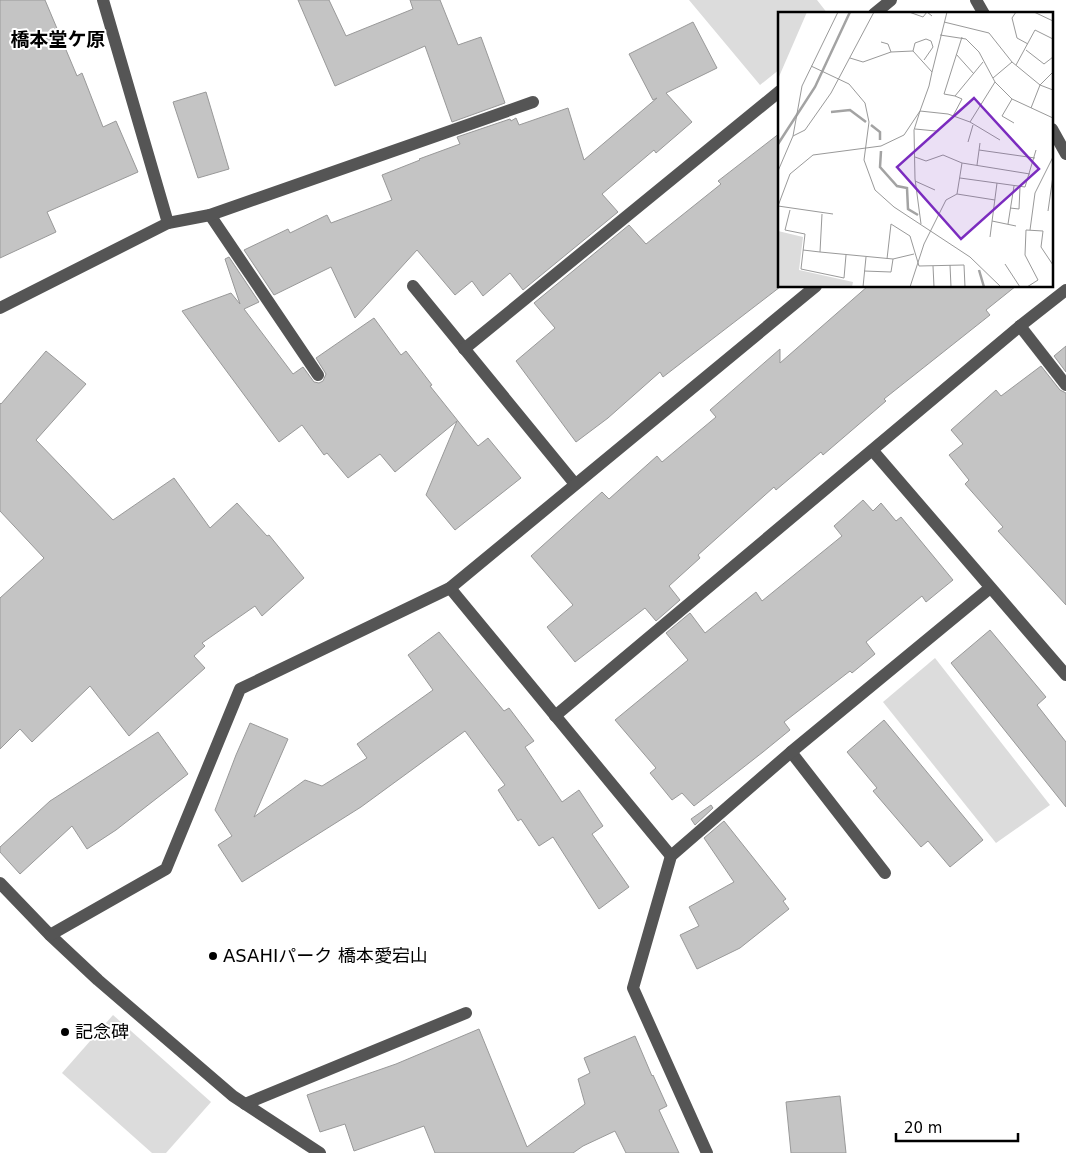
<svg xmlns="http://www.w3.org/2000/svg" width="1066" height="1153" font-family="'DejaVu Sans','Noto Sans JP',sans-serif">
  <rect width="100%" height="100%" fill="#fff"/>
  <g fill="#dcdcdc">
    <path d="M689,0H817L828,14H780V69L760,85Z"/>
    <path d="M935,658L1050,805L996,843L883,702Z"/>
    <path d="M113,1015L211,1102L166,1153H152L62,1073Z"/>
  </g>
  <g fill="#c4c4c4" stroke="#999">
    <path d="M0,0H45L77,76L82,73L103,127L116,121L138,172L47,212L56,232L0,258Z"/>
    <path d="M298,0H329L346,36L413,9L410,0H440L458,45L481,37L505,103L452,122L425,46L335,86Z"/>
    <path d="M693,22L717,68L666,93L692,122L656,153L654,150L602,194L618,212L523,290L510,273L483,296L472,281L455,295L417,250L355,318L331,267L274,295L244,250L288,229L290,233L327,215L331,223L392,200L382,175L420,160L419,159L460,144L457,137L510,119L511,121L516,118L519,125L568,108L584,160L657,98L653,100L629,54Z"/>
    <path d="M206,92L229,169L198,178L173,102Z"/>
    <path d="M780,133V287L663,377L660,372L608,418L576,442L516,361L555,328L534,303L629,225L646,244L721,184L718,181Z"/>
    <path d="M229,257L259,302L244,309L293,374L303,367L314,382L319,383L323,381L326,374L316,358L374,318L401,355L406,351L432,385L430,386L478,446L488,438L521,478L455,530L426,495L457,421L395,472L380,454L348,478L327,453L324,455L302,425L279,442L182,311L231,293L240,304L225,259Z"/>
    <path d="M868,286H1016L986,310L990,315L884,399L886,401L823,455L821,452L776,490L774,487L698,555L700,558L669,586L680,600L656,621L645,608L575,662L547,627L573,605L531,556L602,492L609,499L657,456L662,462L716,417L710,410L780,349V363Z"/>
    <path d="M1066,346V372L1054,356Z"/>
    <path d="M46,351L86,384L36,440L113,520L174,478L210,528L237,503L267,536L269,535L304,578L262,616L255,606L202,643L205,646L194,656L205,668L129,736L90,686L32,742L20,729L0,749V598L44,558L0,511V403L1,404Z"/>
    <path d="M1041,366L1060,390L1066,393V605L998,531L1003,527L965,484L969,480L949,455L963,444L951,430L996,390L1001,396Z"/>
    <path d="M863,500L873,511L881,503L896,521L901,517L953,580L926,602L922,596L866,642L875,654L852,673L850,671L784,722L790,730L763,752L694,806L682,793L672,800L650,773L656,768L615,720L688,660L666,633L690,613L705,633L756,592L762,601L842,536L834,526Z"/>
    <path d="M990,630L1046,697L1037,705L1066,742V807L951,663Z"/>
    <path d="M439,632L504,711L509,708L534,741L525,747L562,802L579,790L603,826L592,834L629,887L599,909L553,837L539,846L521,819L518,821L498,790L505,785L465,731L361,807L242,882L218,845L232,836L215,810L236,755L250,723L288,739L254,817L305,780L322,786L367,758L357,744L433,690L408,655Z"/>
    <path d="M884,720L983,840L950,867L928,841L921,847L873,791L877,788L847,752Z"/>
    <path d="M158,732L188,774L116,830L87,849L72,826L20,874L0,852V847L50,801Z"/>
    <path d="M711,805L713,808L695,825L691,819Z"/>
    <path d="M724,821L786,899L783,901L789,909L740,948L697,969L680,935L699,926L689,907L734,882L704,838Z"/>
    <path d="M479,1029L527,1147L585,1104L578,1079L590,1073L584,1058L635,1036L652,1076L653,1075L667,1106L659,1110L679,1153H626L615,1131L583,1146L573,1153H435L424,1126L354,1151L345,1124L320,1132L307,1095L396,1064Z"/>
    <path d="M840,1096L846,1153H791L786,1102Z"/>
  </g>
  <g fill="none" stroke-linecap="round" stroke-linejoin="round">
    <g stroke="#555" stroke-width="12">
      <path d="M976,0L984,14"/>
      <path d="M874,14L891,0"/>
      <path d="M1052,129L1066,154"/>
      <path d="M210,215L318,375"/>
      <path d="M168,223L210,215L533,102"/>
      <path d="M413,286L575,484"/>
      <path d="M0,308L168,223L103,0"/>
      <path d="M1020,326L1066,385"/>
      <path d="M464,349L780,91"/>
      <path d="M873,451L1066,675"/>
      <path d="M450,588L671,856"/>
      <path d="M555,716L1020,326L1066,290"/>
      <path d="M791,752L885,873"/>
      <path d="M0,883L50,935L98,980L233,1096L320,1153"/>
      <path d="M50,935L166,869L240,689L450,588L816,286"/>
      <path d="M245,1104L466,1013"/>
      <path d="M707,1153L633,988L671,856L791,752L990,588"/>
    </g>
  </g>
  <g fill="#000" stroke="#fff" stroke-width="2">
    <circle cx="213" cy="956" r="5"/>
    <circle cx="65" cy="1032" r="5"/>
  </g>
  <g text-anchor="middle" stroke-width="4" stroke-linejoin="round" paint-order="stroke">
    <g font-size="18" fill="#000" stroke="#fff" text-anchor="start">
      <text x="223" y="962">ASAHIパーク 橋本愛宕山</text>
      <text x="75" y="1038">記念碑</text>
    </g>
    <g font-size="19" font-weight="bold" fill="#000" stroke="#fff">
      <text x="58" y="46">橋本堂ケ原</text>
    </g>
  </g>
  <g transform="translate(778 12)">
    <rect width="275" height="275" fill="#fff"/>
    <path d="M0,0H29L0,67ZM0,219L25,225L21,258L75,270L74,275H0Z" fill="#dcdcdc"/>
    <path fill="none" stroke="#a3a3a3" stroke-width="2.5" d="M53,100L72,98L88,110M93,113L102,120V128M0,132L37,75L72,0M103,139L102,155L119,174L129,176L130,197L140,203M201,258L206,275"/>
    <path fill="none" stroke="#999" stroke-width="1" d="M131,0L145,5L149,0L154,4M238,0L234,6L239,26L250,32M256,0L275,9M166,10L211,21L234,50M162,23L188,27L201,40L217,70L234,87L275,106M184,25L166,82L177,84L205,50M103,30L110,32L113,40M248,38L266,52L275,45M178,42L196,62M72,46L85,50L113,40L135,39M238,53L257,18L275,27M33,54L71,72L87,91L91,110L86,148L97,178L116,195L192,245L223,275M154,60L169,0M215,66L234,50L262,73L275,78M234,87L224,104L236,111M253,96L262,73L275,60M175,104L184,87L177,84M192,110L222,128M137,117L158,119M15,124L27,118L53,81L96,0M190,130L195,113M201,138L257,146M137,145L148,149L165,143L184,151L252,162M199,153L202,131M0,159L15,124L24,74L60,0M182,166L247,175L258,138M137,169L157,178M179,182L184,151M0,194L12,162L35,143L103,134L126,123L142,99L151,74L154,60L135,39L137,31L148,27L153,29L155,35L146,48M0,194L55,202M232,196L241,197L242,175M12,198L7,218L27,222L23,257L66,266L68,243M270,199L275,164M44,202L42,240L115,247L136,242M214,209L238,214M143,212L137,167L136,118L142,99L170,102L192,110L217,70M230,212L236,174M252,218L257,181L275,145M212,225L219,171M25,238L42,240M109,247L113,212L132,224L141,254L186,253L187,275M227,252L242,275M172,253L173,275M155,254L156,275M86,259L113,260L115,247M85,275L88,245M132,275L146,232L168,188L179,182L217,188M249,275L260,268L247,243L248,218L265,219L263,235L275,253"/>
    <path fill="#7b2cbf" fill-opacity="0.15" stroke="#7b2cbf" stroke-width="2.5" d="M196,86L261,157L183,227L119,155Z"/>
    <rect width="275" height="275" fill="none" stroke="#000" stroke-width="2.5"/>
  </g>
  <path d="M896 1133v8h122v-8" fill="none" stroke="#000000" stroke-width="2.5"/>
  <text x="904" y="1133" font-size="15" fill="#000000" stroke="#ffffff" stroke-width="4" paint-order="stroke">20 m</text>
</svg>
